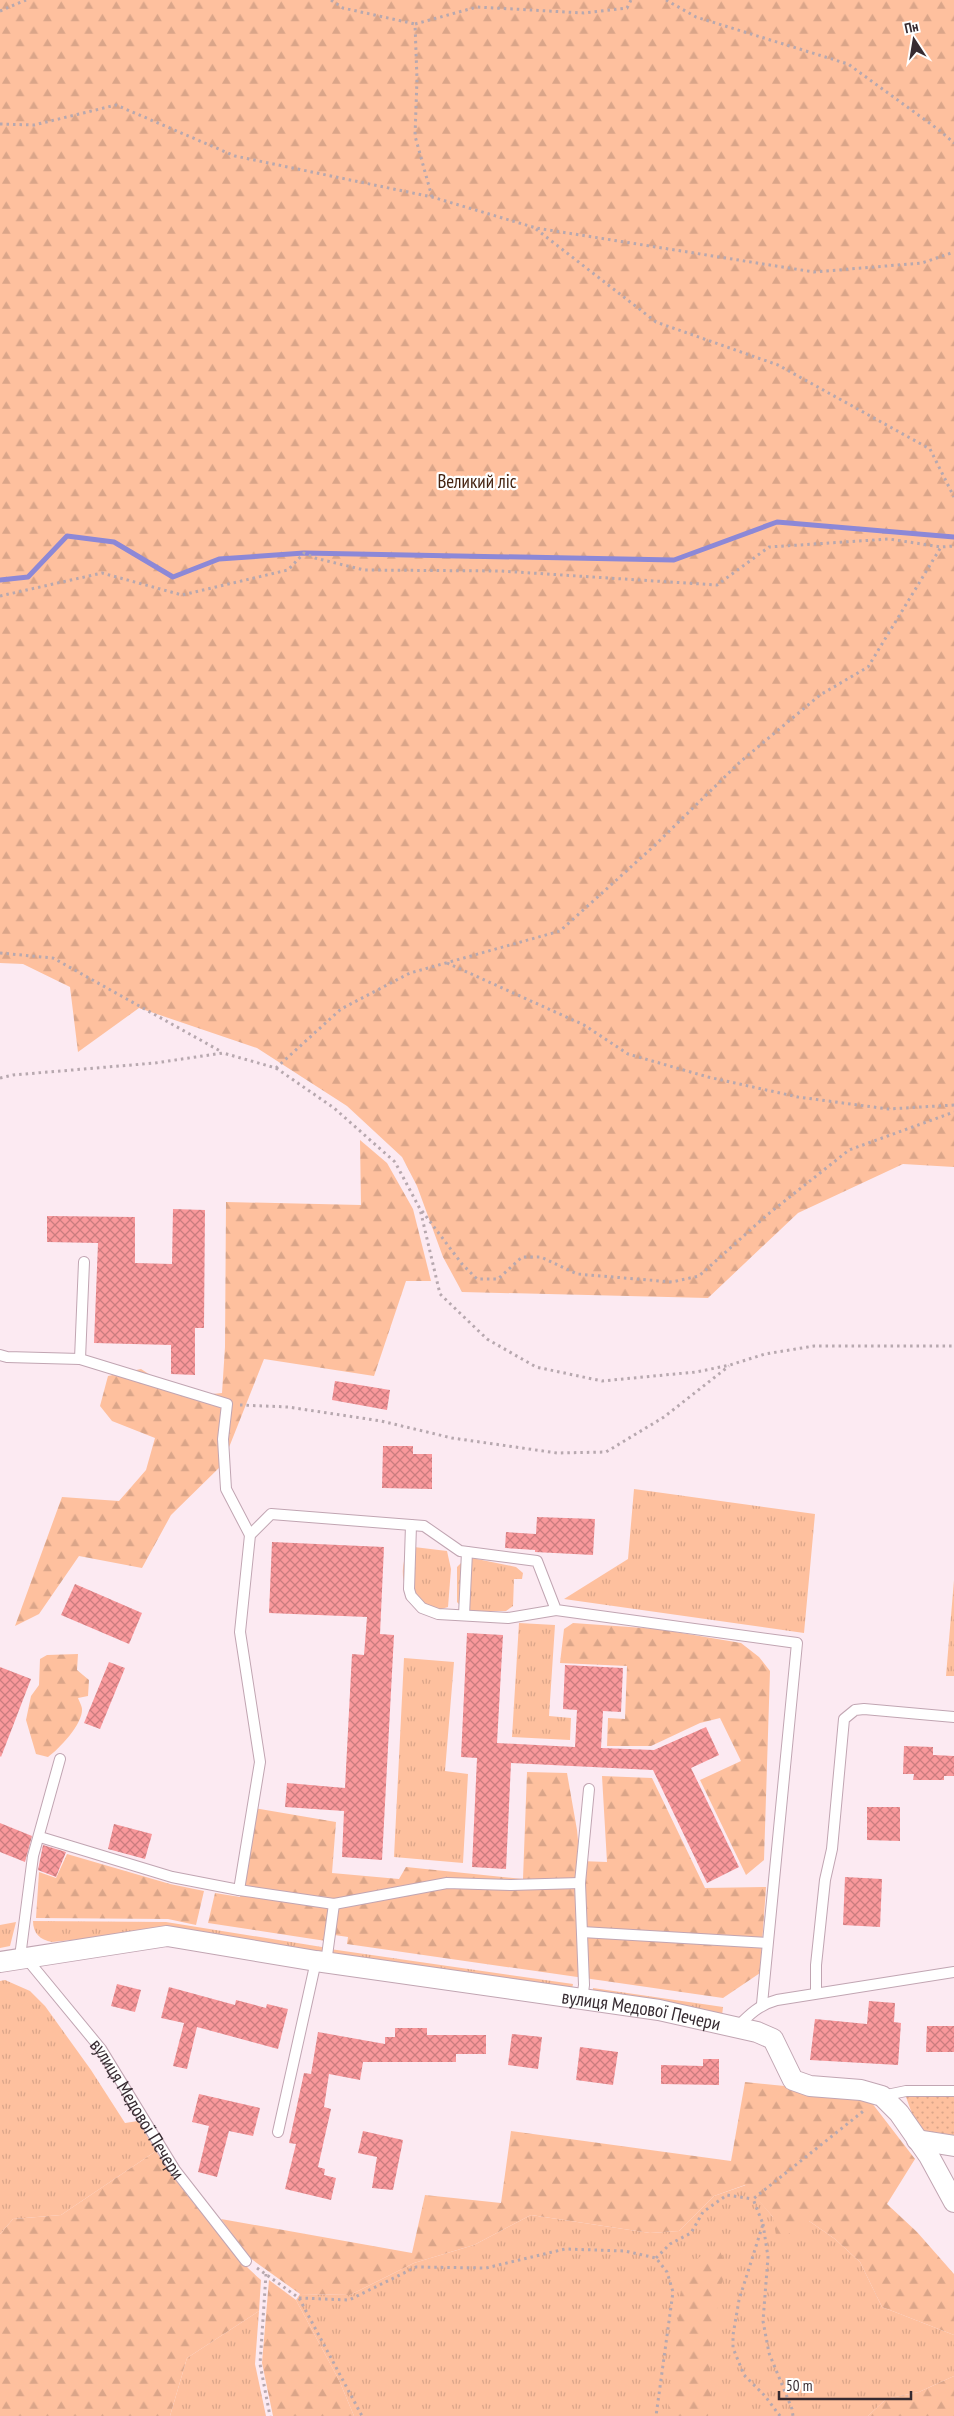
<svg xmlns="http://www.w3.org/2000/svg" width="954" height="2416" font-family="'PT Sans Narrow',sans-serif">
  <defs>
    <pattern id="grass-tufts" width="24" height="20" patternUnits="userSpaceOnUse" patternTransform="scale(1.25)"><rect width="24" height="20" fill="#fec09e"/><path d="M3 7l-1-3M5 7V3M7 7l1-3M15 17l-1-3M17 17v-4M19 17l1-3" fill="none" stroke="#daa589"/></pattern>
    <pattern id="forest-firs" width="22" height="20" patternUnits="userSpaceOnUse" patternTransform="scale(1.25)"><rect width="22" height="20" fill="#fec09e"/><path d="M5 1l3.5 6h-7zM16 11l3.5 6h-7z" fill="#daa589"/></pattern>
    <pattern id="garden-dots" width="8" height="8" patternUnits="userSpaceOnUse" patternTransform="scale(1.25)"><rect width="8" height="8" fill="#fec09e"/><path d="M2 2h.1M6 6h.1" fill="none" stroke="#daa589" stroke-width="1.8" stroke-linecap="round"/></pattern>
    <pattern id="building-cross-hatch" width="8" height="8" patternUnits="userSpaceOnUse" patternTransform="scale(1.25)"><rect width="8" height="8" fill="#f9989b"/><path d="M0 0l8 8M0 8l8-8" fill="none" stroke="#ca7c7f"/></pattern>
  </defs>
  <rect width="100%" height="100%" fill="#fceaf2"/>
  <g fill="url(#grass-tufts)">
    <path d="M634,1489L815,1514L804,1633L564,1599L628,1559Z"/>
    <path d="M414,1547L447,1551L451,1569L448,1607L435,1611C407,1595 396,1584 407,1550Z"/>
    <path d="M467,1557L516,1567L523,1573L522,1579H514L513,1606L506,1611H465L457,1602V1567Z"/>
    <path d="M954,1580V1676H946Z"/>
    <path d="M519,1623L555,1625L549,1716L571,1718L570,1740L512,1737Z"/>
    <path d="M404,1658L454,1662L445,1771L468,1774L463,1863L394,1857Z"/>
    <path d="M33,1921L166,1922L328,1948L318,1955L169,1930L52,1942C40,1940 33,1933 33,1921Z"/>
    <path d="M16,1922L10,1946L0,1948V1925Z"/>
    <path d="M330,1949L573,1984L571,1995L328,1961Z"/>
    <path d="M5,1980L30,1991L45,2006L91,2070L125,2123L138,2121L156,2151L61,2215L13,2219L0,2234V1981Z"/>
    <path d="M593,1988L723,2007L722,2016L592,1998Z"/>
    <path d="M746,2185L773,2217L809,2221L835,2239L860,2262L882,2307L954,2335V2376L919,2392L886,2399L868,2416H354L339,2380L296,2300L300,2294L350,2295L414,2263L474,2245L531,2215L650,2233L679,2231L714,2196Z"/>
    <path d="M259,2311L255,2364L266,2416H170L187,2358Z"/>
  </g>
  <g fill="url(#forest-firs)">
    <path d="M0,0H954V1167L903,1164L798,1213L708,1298L462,1292L443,1257L417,1186L402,1157L347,1106L257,1048L139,1008L78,1052L70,987L23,964L0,963Z"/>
    <path d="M360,1140L387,1163L413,1209L431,1281H406L374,1376L264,1359L222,1465L171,1515L142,1568L79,1556L39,1614L15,1626L62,1497L119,1501L146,1470L155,1438L112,1421L100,1406L108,1376L141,1369L184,1397L222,1393L225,1347L226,1202L361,1205Z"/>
    <path d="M573,1623L658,1629L741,1643L759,1657L770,1671L764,1860L746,1875L700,1780L741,1761L720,1718L700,1723L651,1746H607L608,1718L625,1719L627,1666L560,1663L564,1629Z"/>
    <path d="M78,1654L77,1670L89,1680L88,1696L78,1698C79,1701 82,1706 82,1709C83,1724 59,1749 48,1757L36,1754L26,1720L31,1696L39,1685L40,1659L47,1655Z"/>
    <path d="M527,1772L567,1773L577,1830L580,1861L607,1862L602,1776L652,1778L705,1888L766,1887L760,1973L723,1998L347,1944L348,1937L328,1934L326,1941L208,1923L215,1893L240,1897L254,1808L336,1822L332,1873L399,1879L406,1867L523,1879Z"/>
    <path d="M67,1854L170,1884L204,1891L196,1925L168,1919L36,1918L39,1872L56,1878Z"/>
    <path d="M745,2082L865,2094L915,2159L887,2204L917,2232L954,2274V2335L882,2307L860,2262L835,2239L809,2221L777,2241L773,2217L745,2185L714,2196L679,2231L650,2233L531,2215L474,2245L414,2263L350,2295L300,2294L250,2258L221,2219L412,2253L425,2195L501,2203L511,2131L731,2161Z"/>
    <path d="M156,2151C170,2174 187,2195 204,2216C222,2239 239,2261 261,2280L259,2311L187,2358L170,2416H0V2234L13,2219L61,2215Z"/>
    <path d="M718,2247L727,2267L719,2292L715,2327L709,2352L712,2408L708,2416H669L668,2398L675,2356L680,2296L689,2263Z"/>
    <path d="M269,2280L296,2300L339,2380L354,2416H273L262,2363Z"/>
    <path d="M954,2376V2416H868L886,2399L919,2392Z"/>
  </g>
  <path fill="url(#garden-dots)" d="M931,2093L954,2096V2142L919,2133L906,2097Z"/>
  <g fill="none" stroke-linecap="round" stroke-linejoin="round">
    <path stroke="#8c88d7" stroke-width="5" d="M0,580L28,577L67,536L114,542L173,577L219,559L304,553L674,560L777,522L954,537"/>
  </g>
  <g fill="url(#building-cross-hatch)">
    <path d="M173,1209L205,1210L204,1328H195V1375L171,1374V1345L94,1343L98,1243L47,1242V1216L135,1217V1263L172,1264Z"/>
    <path d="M335,1381L390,1390L387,1410L332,1400Z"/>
    <path d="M383,1446H413V1454H432V1489L382,1488Z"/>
    <path d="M537,1517L595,1519L593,1555L535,1552V1550L505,1548L506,1532L536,1534Z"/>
    <path d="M272,1542L384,1547L380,1634L394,1635L382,1860L342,1857L344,1811L285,1807L287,1783L345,1788L352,1654L364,1655L367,1617L269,1613Z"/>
    <path d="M75,1584L142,1613L129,1644L61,1615Z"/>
    <path d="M467,1633L503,1635L497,1743L575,1747L577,1710L563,1709L565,1665L623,1668L621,1712L603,1711L601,1748L654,1750L706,1727L719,1755L691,1768L739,1867L707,1883L653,1770L511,1763L506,1869L472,1867L477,1758L461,1757Z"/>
    <path d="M109,1662L125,1668L100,1729L84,1723Z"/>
    <path d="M0,1667L31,1679L1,1757L0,1756Z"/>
    <path d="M904,1746L933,1747V1755L954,1756V1776H944V1780H913L914,1774H903Z"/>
    <path d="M867,1807H900V1841L867,1840Z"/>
    <path d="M0,1823L32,1836L25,1862L0,1852Z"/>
    <path d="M114,1824L152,1834L145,1859L108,1849Z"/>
    <path d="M43,1845L66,1852L56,1877L38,1870Z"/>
    <path d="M845,1877L882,1879L880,1927L843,1925Z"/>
    <path d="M117,1984L141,1990L135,2012L111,2006Z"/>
    <path d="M169,1987L235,2005L236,2000L266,2008L267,2004L288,2009L278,2049L197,2027L187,2069L173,2066L184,2023L161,2018Z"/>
    <path d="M869,2001L895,2003L894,2022L901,2023L898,2065L810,2060L815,2019L867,2024Z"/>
    <path d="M927,2026H954V2052H926Z"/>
    <path d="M395,2028H427V2035H486V2054H456V2062H363L360,2080L329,2074L324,2107L331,2109L318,2167L325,2169L324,2175L336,2178L331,2200L285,2189L296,2144L289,2143L304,2073L311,2074L318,2032L385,2044V2037H395Z"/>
    <path d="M512,2034L542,2037L538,2069L508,2065Z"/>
    <path d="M580,2047L618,2052L613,2085L576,2080Z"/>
    <path d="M703,2059H719V2085L661,2084V2065L703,2066Z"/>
    <path d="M199,2094L260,2108L253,2136L229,2131L217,2177L198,2172L209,2126L192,2122Z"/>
    <path d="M363,2131L403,2140L393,2190L372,2188L377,2157L358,2153Z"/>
  </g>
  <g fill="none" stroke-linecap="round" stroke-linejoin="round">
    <g stroke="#c1a5b2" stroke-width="12">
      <g id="service">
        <path d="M0,1355L7,1357L80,1359L227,1404L223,1439L226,1489L250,1535"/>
        <path d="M80,1359L84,1262"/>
        <path d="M411,1525L409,1589L411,1596L422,1608L438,1614L508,1618L556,1610"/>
        <path d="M464,1615L467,1552"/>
        <path d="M40,1837L172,1877L239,1890L334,1904L447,1883L511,1885L580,1883"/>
        <path d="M239,1890L260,1762L240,1632L250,1535L271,1514L424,1526L460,1551L537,1561L556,1610L797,1643L762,2004"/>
        <path d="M582,1932L767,1943"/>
        <path d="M20,1957L33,1856L60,1759"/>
        <path id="s1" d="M26,1958L101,2049L175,2170L246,2261"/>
        <path d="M326,1963L334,1904"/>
        <path d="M816,1993V1965L825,1880L832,1849L844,1719L855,1710L864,1709L954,1717"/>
        <path d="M582,1999L584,1985L580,1883L589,1789"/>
        <path d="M737,2027C750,2014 759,2005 777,2000L954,1972"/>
        <path d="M882,2096L906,2091H954"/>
        <path d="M278,2132L316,1961"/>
      </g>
    </g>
    <g stroke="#c1a5b2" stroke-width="22">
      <g id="minor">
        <path id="s2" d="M0,1962L167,1936L316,1961L659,2010L757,2032L773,2039L793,2080L810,2086L861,2090L882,2096L899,2113L929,2156L954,2202"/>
        <path d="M917,2140L954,2146"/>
      </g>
    </g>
    <g stroke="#b7a8af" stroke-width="3" stroke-dasharray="2.5 4" stroke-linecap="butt">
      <path d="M331,0L343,8L415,24"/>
      <path d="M666,0L696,17L848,64L939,130L954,143"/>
      <path d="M0,11L26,0"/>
      <path d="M0,124L34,125L116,105L235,156L432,197L536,228L814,272L922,263L954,252"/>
      <path d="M432,197L415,136L417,79L415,24L477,7L584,13L627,8L631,0"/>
      <path d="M536,229L656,322L778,365L930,449L954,497"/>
      <path d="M0,596L102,573L182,595L288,570L304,553L315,558L364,570L500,571L717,585L769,547L889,539L941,547L954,546"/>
      <path d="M0,953L53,958L222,1052"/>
      <path d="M447,963L584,1025L628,1054L708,1077L798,1097L888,1109L954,1105"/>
      <path d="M276,1068L334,1108L395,1162L420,1209L440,1294L487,1339L536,1367L602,1381L696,1372L730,1365L765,1354L814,1346H954"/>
      <path d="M0,1078L13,1075L155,1063L223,1053L276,1068L341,1009L410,973L560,931L653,847L740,762L820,695L868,667L941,547"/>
      <path d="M422,1211L462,1264L477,1279H498L522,1257H541L577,1274L672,1282L699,1276L767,1215L849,1150L954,1112"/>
      <path d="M240,1405L288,1407L381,1421L452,1438L557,1453L606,1452L664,1417L729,1366"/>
      <path d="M763,2224L768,2257L763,2321L769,2353L792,2409L793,2416"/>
      <path d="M656,2258L670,2244L691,2233L703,2212L727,2195L753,2199"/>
      <path d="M257,2268L299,2298L362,2416"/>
      <path d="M266,2274L260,2364L270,2416"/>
      <path d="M299,2298L349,2300L416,2267L486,2268L565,2249L625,2251L656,2258L667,2272L673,2292L656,2416"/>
      <path d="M780,2416L765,2396L744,2375L733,2348V2335L739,2300L763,2224L753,2199L866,2109"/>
    </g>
    <use href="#service" stroke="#fff" stroke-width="10"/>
    <use href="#minor" stroke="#fff" stroke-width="20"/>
  </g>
  <g text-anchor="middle" stroke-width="4.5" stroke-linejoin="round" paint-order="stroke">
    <g font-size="19" fill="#452411" stroke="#fff">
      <text x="477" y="488">Великий ліс</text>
    </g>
    <g font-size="19" fill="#362b31" stroke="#fff">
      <text dy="7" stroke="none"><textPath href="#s2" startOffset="649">вулиця Медової Печери</textPath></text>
      <text dy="7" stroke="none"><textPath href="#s1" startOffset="188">вулиця Медової Печери</textPath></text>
    </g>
  </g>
  <g transform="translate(914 40) rotate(348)" stroke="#ffffff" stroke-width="4" paint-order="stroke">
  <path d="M0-4L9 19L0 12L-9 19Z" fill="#362b31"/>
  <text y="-8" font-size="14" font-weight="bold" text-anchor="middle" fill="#362b31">Пн</text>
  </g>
  <path d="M779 2391v8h132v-8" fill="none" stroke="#362b31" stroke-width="2.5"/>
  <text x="786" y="2391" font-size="15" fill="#362b31" stroke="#ffffff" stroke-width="4" paint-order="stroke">50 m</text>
</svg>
